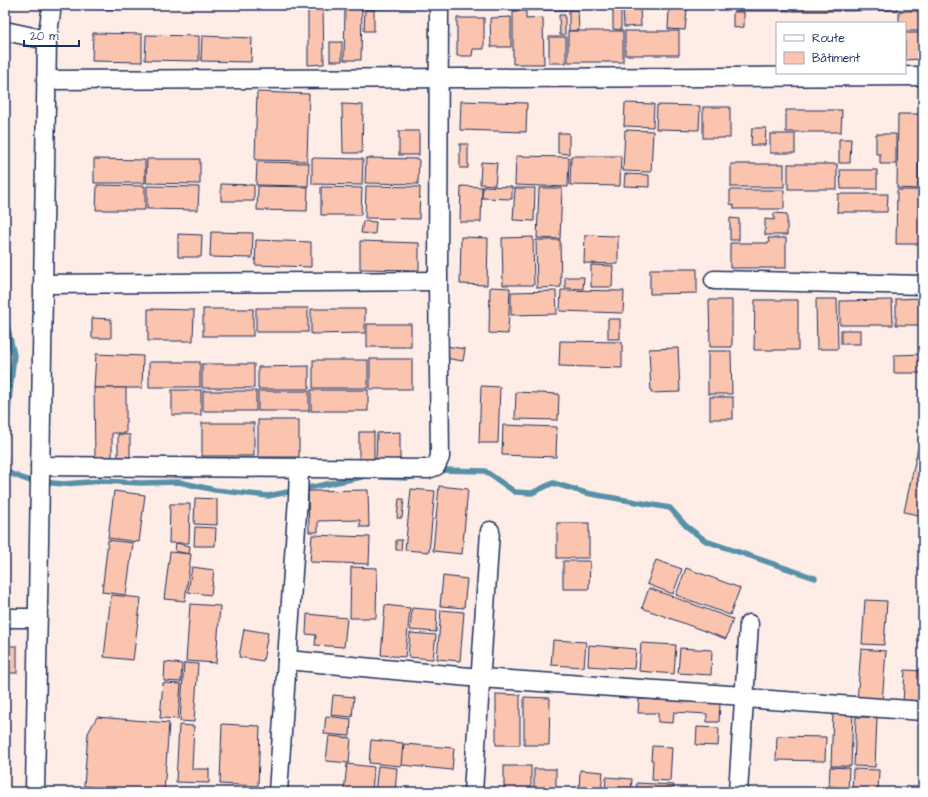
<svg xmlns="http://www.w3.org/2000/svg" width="928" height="797" font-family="'Architects Daughter',sans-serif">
  <rect width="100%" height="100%" fill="#feede7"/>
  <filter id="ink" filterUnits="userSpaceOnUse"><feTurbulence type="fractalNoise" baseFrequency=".025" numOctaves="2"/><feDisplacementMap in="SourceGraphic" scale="8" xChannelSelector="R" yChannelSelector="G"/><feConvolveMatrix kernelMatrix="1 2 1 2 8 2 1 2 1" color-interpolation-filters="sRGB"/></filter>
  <g filter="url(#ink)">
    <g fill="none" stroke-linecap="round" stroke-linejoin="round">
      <g stroke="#5891a7" stroke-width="5.5">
        <path d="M5,316L14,355L5,438"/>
        <path d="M5,456L6,472L30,481L64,484L102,481L141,483L179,482L215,490L268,496L362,477"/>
        <path d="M438,470L485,471L515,492L532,493L553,483L586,493L670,508L686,526L706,541L815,578"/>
        <path d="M381,477L407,478L416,476"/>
      </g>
    </g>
    <g fill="#fbc4af" stroke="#1b2f5e">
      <rect x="94" y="5" width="48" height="4"/>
      <rect x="258" y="5" width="47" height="2"/>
      <path d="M365,5H421V8L365,9Z"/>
      <rect x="514" y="5" width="52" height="5"/>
      <rect x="568" y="5" width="54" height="1"/>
      <rect x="678" y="5" width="51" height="1"/>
      <rect x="734" y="5" width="51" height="6"/>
      <rect x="787" y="5" width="52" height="6"/>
      <path d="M843,5H897V10L843,11Z"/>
      <rect x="899" y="5" width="24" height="1"/>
      <path d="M323,8L324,64L308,65V9Z"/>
      <path d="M345,8H362L361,60H344Z"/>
      <path d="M613,8H621V30L613,29Z"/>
      <path d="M623,8H640L641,26L624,27Z"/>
      <path d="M669,8L687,9L685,30L668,29Z"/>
      <path d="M365,10H374V31H364Z"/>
      <path d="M569,10H578L579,30L569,31Z"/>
      <path d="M513,11H526V19L543,18L544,64H513Z"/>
      <path d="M899,11H923V31H905V23H899Z"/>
      <path d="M733,12H744V27L733,28Z"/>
      <path d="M559,15H565V35H560Z"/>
      <path d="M511,17V47H491L490,18Z"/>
      <path d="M457,18H484V49H473L472,56H457Z"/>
      <rect x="568" y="31" width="55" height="31"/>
      <rect x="625" y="31" width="54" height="24"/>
      <path d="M93,33L142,34V62L92,61Z"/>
      <path d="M905,33H919L920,59L905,60Z"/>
      <path d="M146,35L199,36V61L145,60Z"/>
      <path d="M202,36L252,38L251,62L201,61Z"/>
      <rect x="549" y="37" width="17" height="26"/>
      <rect x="330" y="42" width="12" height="19"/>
      <path d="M257,92L309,94L307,161L255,160Z"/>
      <path d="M461,101L527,103L526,132L460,130Z"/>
      <path d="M625,103L654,104L653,127L624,126Z"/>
      <path d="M342,104L363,105L362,153H343Z"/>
      <path d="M657,105L700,106L699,130L656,129Z"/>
      <rect x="703" y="107" width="27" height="31"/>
      <path d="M786,110H842L841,132H786Z"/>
      <path d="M898,114H923V149H919L918,189L897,188Z"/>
      <path d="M752,128H766L765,145H751Z"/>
      <path d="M625,130L653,131L651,172L623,171Z"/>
      <rect x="399" y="131" width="20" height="24"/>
      <path d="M558,133H569V154L558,153Z"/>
      <rect x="770" y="134" width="25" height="19"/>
      <path d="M876,134H896V164H880V154H876Z"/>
      <path d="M839,139H851L850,163H839Z"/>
      <rect x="460" y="144" width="8" height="24"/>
      <rect x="920" y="151" width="3" height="18"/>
      <path d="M516,156L569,157L568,187L515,185Z"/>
      <path d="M571,156H621L620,186L570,185Z"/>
      <path d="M312,158L363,159L362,185L312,184Z"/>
      <path d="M366,158L419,159L418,184L365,183Z"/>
      <path d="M94,159L145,160V183H94Z"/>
      <path d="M147,159H200V184L146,183Z"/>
      <path d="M257,162L309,163L308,186L256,185Z"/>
      <path d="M481,162L497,163L495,185L480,184Z"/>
      <rect x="731" y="164" width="53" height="23"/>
      <rect x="788" y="164" width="49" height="25"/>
      <path d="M840,170H877V189H841Z"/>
      <path d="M625,174L649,175V187L624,186Z"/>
      <path d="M221,184L254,185V201H221Z"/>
      <path d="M97,185L145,186V210H96Z"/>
      <path d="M147,186L199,187L198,210L147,209Z"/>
      <path d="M258,186L308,187L307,211L257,210Z"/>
      <path d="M366,186L420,187L419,219L365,218Z"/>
      <path d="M461,186L482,187L481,222H460Z"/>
      <path d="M483,186L512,187V199L482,198Z"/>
      <path d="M321,187L362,188L361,215H321Z"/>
      <path d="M515,188H535L534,221L513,220Z"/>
      <path d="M539,188H562L560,239L537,238Z"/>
      <path d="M730,190H784V209H734V205L730,204Z"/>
      <path d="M897,190H923L922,244H896Z"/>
      <path d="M838,194H888L887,212H837Z"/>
      <path d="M774,213L787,214V235H765V219L774,220Z"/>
      <path d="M730,218L739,219V240H730Z"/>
      <path d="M363,221L376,222L375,234L361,233Z"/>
      <path d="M211,232L253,233L252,258L210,257Z"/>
      <path d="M178,234L202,235L201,257H178Z"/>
      <path d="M585,235L618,236V264L584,263Z"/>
      <path d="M461,237L488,238L487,285L460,284Z"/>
      <path d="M533,237L534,285H503L502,238Z"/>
      <path d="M768,238H786V268H730V243H769Z"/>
      <path d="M256,240L311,242V267L255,265Z"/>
      <path d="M536,240H560L561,287L537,288Z"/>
      <path d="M360,241L419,243V270L360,269Z"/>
      <path d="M591,265L613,266L612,287H591Z"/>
      <path d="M650,269H697V293L650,294Z"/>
      <path d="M565,277H584L583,289L565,288Z"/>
      <path d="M490,287L510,288L508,334L489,333Z"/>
      <path d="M561,290L624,291L623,313L560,311Z"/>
      <path d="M556,291L557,314L511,315V292Z"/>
      <path d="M923,298V325H896V299Z"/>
      <path d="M816,299H837L838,349H817Z"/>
      <path d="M709,300H732V347H710Z"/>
      <path d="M755,300H798V350H754Z"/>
      <path d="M892,300L893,325H840V301Z"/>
      <rect x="256" y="308" width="52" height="24"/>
      <path d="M148,309L194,310L193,341H148Z"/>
      <rect x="203" y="309" width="50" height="27"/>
      <path d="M311,309H365V333L311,334Z"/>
      <path d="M92,318L111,319V338H92Z"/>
      <rect x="608" y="319" width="12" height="20"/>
      <rect x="367" y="324" width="44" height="23"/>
      <rect x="841" y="330" width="19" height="14"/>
      <path d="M560,341L622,342V368L559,366Z"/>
      <path d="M446,346L465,349L463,361L445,358Z"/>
      <path d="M678,348L680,392L651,393L649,349Z"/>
      <path d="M708,351H731L732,394H708Z"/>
      <path d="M96,354L143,356L142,388H94Z"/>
      <path d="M923,354V373H894V355Z"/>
      <rect x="370" y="359" width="42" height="30"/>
      <rect x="313" y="360" width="55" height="28"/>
      <rect x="149" y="362" width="51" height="25"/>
      <rect x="202" y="364" width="52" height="24"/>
      <path d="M309,366V389H258V367Z"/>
      <path d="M481,386L500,387L498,443H479Z"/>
      <path d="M94,388H126V433H112V458H95Z"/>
      <rect x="172" y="390" width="29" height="25"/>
      <rect x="311" y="390" width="57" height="21"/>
      <rect x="203" y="391" width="53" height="20"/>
      <rect x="258" y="391" width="51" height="20"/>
      <path d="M516,392L559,394L558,420L515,419Z"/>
      <rect x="710" y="397" width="23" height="22"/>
      <rect x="258" y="420" width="41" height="37"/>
      <rect x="202" y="423" width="52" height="33"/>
      <path d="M503,425L557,427L556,457L502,455Z"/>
      <rect x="359" y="432" width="15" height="27"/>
      <path d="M400,432V460H376L377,433Z"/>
      <path d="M118,434L130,435V457H118Z"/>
      <path d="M919,443H923V516L904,512Z"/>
      <path d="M439,486L468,489L462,554L433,551Z"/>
      <path d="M411,489L435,491L429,552L405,550Z"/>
      <path d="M368,490L369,527H360V520L318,521V532H309L308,491Z"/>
      <path d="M114,491L145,495L139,542L108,538Z"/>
      <path d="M195,498L217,499V525L194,524Z"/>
      <path d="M399,499H404L402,518H397Z"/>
      <path d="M170,504H190L189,543H169Z"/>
      <rect x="557" y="523" width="32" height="35"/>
      <path d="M195,527L216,528L215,546H194Z"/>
      <path d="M312,535L370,537L369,564L310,562Z"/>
      <path d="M108,540L133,543L126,595L102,592Z"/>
      <path d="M396,540H402L401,550H396Z"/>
      <path d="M176,543L190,546L189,554L175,551Z"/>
      <path d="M170,552L191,554L185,601L164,599Z"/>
      <path d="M656,560L682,569L673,594L647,584Z"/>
      <path d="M563,561H590L589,589H563Z"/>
      <path d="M192,567L214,570L211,595L188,592Z"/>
      <path d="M351,567L377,568L376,618H350Z"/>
      <path d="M686,568L740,588L730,615L676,595Z"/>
      <path d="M443,576L467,579L464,608L440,606Z"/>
      <path d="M649,588L733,619L726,639L642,608Z"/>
      <path d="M111,595L141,598L133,660L104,657Z"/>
      <path d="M865,600L887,601L884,645L862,644Z"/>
      <path d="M190,604L220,606L216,663L186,661Z"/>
      <path d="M385,605L410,608L405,657L381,655Z"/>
      <path d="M412,608L437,610L436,632L410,630Z"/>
      <path d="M441,610L464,612L460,661L437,659Z"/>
      <path d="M307,614L347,618L344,647L315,645L316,635L306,634Z"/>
      <path d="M244,629L268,633L263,661L239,657Z"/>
      <path d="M410,633L436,635L433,659L408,657Z"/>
      <path d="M553,640L586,642L584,667L551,665Z"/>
      <path d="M641,643L676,645L674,674L639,671Z"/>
      <path d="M589,645L636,649L634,669L588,666Z"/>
      <rect x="5" y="646" width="12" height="27"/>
      <path d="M680,648L712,650L711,675L678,673Z"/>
      <path d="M861,649L886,651L882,703L857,702Z"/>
      <path d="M165,662L182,664L181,682L164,681Z"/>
      <path d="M184,663L198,664L194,722L180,721Z"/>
      <path d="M905,670L923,671V705L903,703Z"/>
      <path d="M163,683L181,684L178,719L160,718Z"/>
      <path d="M496,694L520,695V745H496Z"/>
      <path d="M333,695L354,697L352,717L331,715Z"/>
      <path d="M524,697L550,698L549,745H524Z"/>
      <path d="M639,699L720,703L719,722H707V714L674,712L673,723L658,722V713H638Z"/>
      <path d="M833,712H853L851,766H831Z"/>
      <path d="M326,716L351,719L350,736L324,734Z"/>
      <path d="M97,717L169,723L164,792L84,786L88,733Z"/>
      <path d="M856,717H877L875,767L854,766Z"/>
      <path d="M222,724L260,726L258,786L220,784Z"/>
      <path d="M179,725L194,726L192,769H209V783L176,782Z"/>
      <path d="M697,727L719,728L718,746L696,745Z"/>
      <path d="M329,736L351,738L349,763L326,761Z"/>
      <path d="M777,736L826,737L825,761L776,760Z"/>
      <path d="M371,740L403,743L401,766L369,763Z"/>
      <path d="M404,744L454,748L452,770L402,765Z"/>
      <path d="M652,746L672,747L670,781L652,780L653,760H651Z"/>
      <path d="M347,764L374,767L372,792H344Z"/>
      <path d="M378,766L397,768L395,792H375Z"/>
      <rect x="504" y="766" width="27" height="26"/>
      <path d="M830,767L849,768L848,792H836V787L829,786Z"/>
      <rect x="534" y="769" width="22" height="23"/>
      <path d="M853,769L879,770L878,792H852Z"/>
      <path d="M580,770L603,772L601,792H579Z"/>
      <path d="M606,777L632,779L631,792H605Z"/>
      <path d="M637,783L674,785L673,792H636Z"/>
    </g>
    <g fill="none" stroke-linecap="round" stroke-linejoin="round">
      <g stroke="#1b2f5e" stroke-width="21">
        <g id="minor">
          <path d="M5,31L47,40"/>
          <path d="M46,80L923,76"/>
          <path d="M714,280L923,285"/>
          <path d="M44,284L438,281"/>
          <path d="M40,466L428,469L436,466L440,457L438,281L439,5"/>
          <path d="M5,618H38"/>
          <path d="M287,660L480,678L744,696"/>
          <path d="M744,698L923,711"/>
          <path d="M35,792L47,40L52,5"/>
          <path d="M278,792L298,498L299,468"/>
          <path d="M473,792L490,531"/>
          <path d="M738,792L749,624"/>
        </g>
      </g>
      <use href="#minor" stroke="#fff" stroke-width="18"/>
    </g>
  </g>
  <rect width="928" height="797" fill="none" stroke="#fff" stroke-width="20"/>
  <rect x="10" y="10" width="908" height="777" fill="none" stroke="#1b2f5e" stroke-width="1.5" filter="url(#ink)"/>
  <rect x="776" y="22" width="130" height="52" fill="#ffffff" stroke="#a4acbf"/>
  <rect x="784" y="35" width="20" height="6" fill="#ffffff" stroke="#a4acbf"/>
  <text x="812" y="42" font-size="12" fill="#1b2f5e">Route</text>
  <rect x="784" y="52" width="20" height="12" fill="#fbc4af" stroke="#a4acbf"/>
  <text x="812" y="62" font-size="12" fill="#1b2f5e">Bâtiment</text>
  <path d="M24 40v6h55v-6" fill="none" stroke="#1b2f5e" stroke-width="2"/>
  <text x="30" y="40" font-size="12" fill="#1b2f5e" stroke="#ffffff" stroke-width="3" paint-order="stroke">20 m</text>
</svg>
